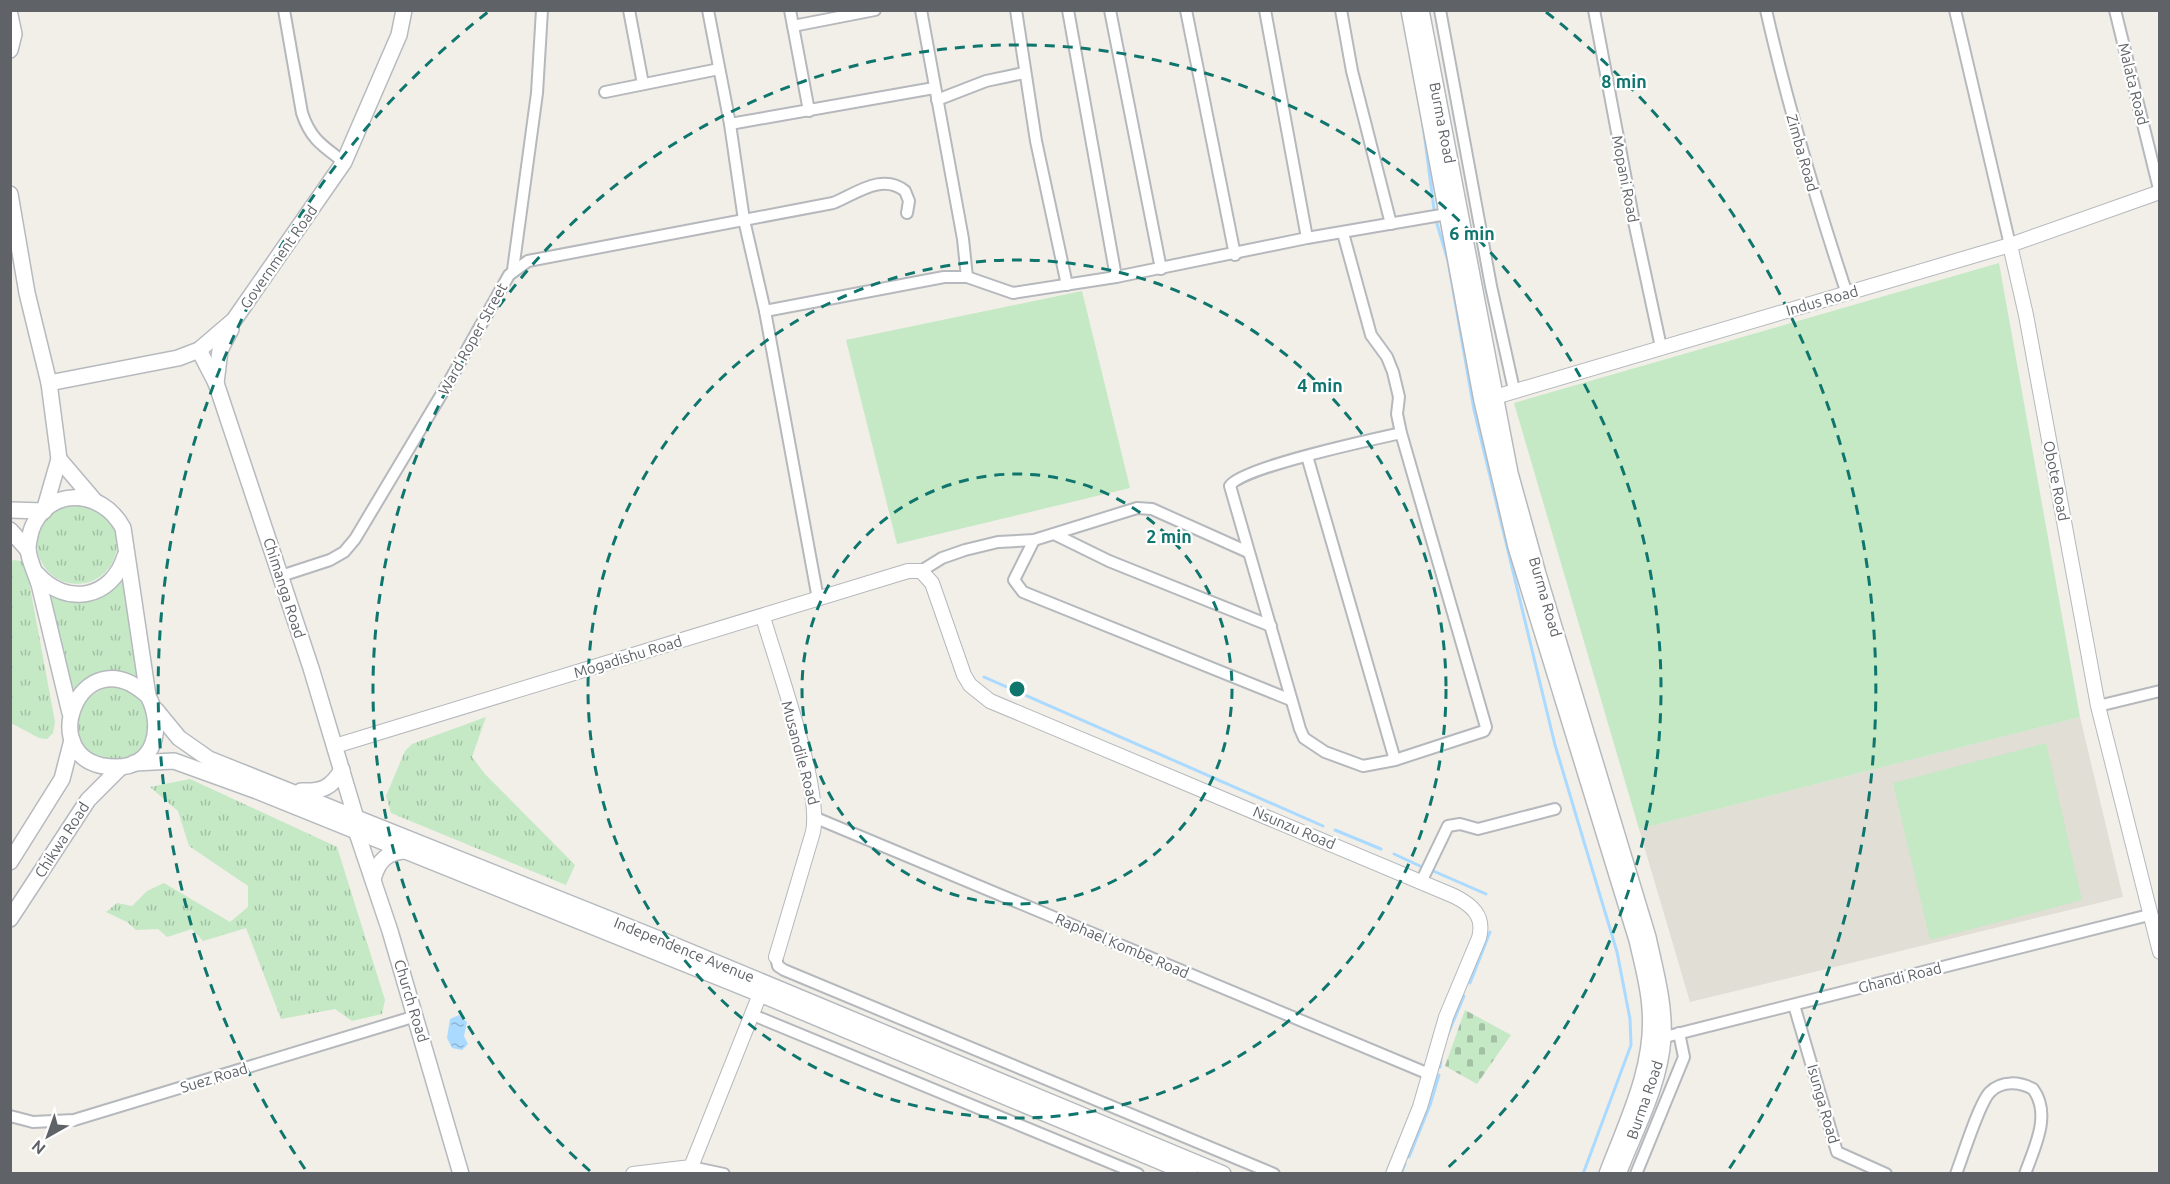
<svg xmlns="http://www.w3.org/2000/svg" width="2170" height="1184" font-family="Ubuntu,sans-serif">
  <defs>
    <pattern id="grass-tufts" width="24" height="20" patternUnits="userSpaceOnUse" patternTransform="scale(1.5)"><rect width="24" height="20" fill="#c5e8c5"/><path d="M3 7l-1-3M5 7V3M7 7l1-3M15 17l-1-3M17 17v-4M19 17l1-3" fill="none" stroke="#a3c0a4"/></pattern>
    <pattern id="cemetery-stones" width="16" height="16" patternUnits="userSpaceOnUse" patternTransform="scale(1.5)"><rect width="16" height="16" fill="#c5e8c5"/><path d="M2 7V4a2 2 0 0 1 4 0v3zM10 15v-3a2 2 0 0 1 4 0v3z" fill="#a3c0a4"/></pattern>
    <pattern id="water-ripples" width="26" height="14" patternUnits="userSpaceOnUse" patternTransform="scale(1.5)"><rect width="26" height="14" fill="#aadaff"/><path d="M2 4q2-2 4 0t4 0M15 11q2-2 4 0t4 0" fill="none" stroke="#8eb4d2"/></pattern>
  </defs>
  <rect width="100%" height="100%" fill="#f1efe8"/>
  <path fill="#e1ded6" d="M2080,717L2123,897L1690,1002L1639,829Z"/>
  <g fill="url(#grass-tufts)">
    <circle cx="77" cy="544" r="40"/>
    <path d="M14,560L21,561L27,571L55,722L53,733L47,739L39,738L11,723L10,562Z"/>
    <path d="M123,578L142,681C116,665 86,671 69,697L46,590H112Z"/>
    <path d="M107,687C136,687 141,699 154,723L140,757L96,762L74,734L83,700Z"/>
    <path d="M486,717L472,757L485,774L575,865L566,885L391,813L386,796L405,751L412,744Z"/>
    <path d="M190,779L337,847L385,1000L382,1014L352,1021L335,1009L281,1019L246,928L203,941L192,929L167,937L158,929L136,930L127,922L106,912L117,903L132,906L147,891L164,883L230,922L248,907V886L189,846L178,811L150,787Z"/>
  </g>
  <path fill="url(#cemetery-stones)" d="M1465,1010L1511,1035L1477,1084L1445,1066Z"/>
  <g fill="#c5e8c5">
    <path d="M1999,263L2080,717L1639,829L1514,403Z"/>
    <path d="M1082,291L1130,488L897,544L846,340Z"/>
    <path d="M2046,743L2082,900L1930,940L1893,783Z"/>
  </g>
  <path fill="url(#water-ripples)" d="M459,1015L467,1022L464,1036L468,1044L462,1050L452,1048L447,1038L450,1019Z"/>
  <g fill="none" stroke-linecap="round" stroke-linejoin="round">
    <g stroke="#aadaff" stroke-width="3">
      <path d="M1422,117L1434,209"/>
      <path d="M1437,224L1448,261L1474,410L1555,745L1617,952L1630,1019L1631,1045L1583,1174"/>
      <path d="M984,677L1323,826"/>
      <path d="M1335,830L1381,849"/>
      <path d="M1394,854L1420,866"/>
      <path d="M1431,870L1486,894"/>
      <path d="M1470,983L1490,932"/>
      <path d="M1447,1036L1464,996"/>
      <path d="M1440,1067L1441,1059"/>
      <path d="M1409,1157L1430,1105L1439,1075"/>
      <path d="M1401,1174L1405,1164"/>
    </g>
    <g stroke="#b5b8bc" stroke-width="14">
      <g id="minor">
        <path d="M284,10L302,113C311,140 323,146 344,162"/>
        <path d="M629,10L643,84"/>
        <path d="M708,10L730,124L744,220L765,311L818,599"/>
        <path d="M790,10L809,111"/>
        <path d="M921,10L963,239L967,277"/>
        <path d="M1016,10L1036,141L1067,285"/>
        <path d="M1068,10L1116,277"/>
        <path d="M1110,10L1161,269"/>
        <path d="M1186,10L1235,255"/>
        <path d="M1265,10L1307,238"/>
        <path d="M1341,10L1352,71L1391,224"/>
        <path d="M1440,10L1491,286L1514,390"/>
        <path d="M1594,10L1633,217L1661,347"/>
        <path d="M1766,10C1788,107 1816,200 1847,294"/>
        <path d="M1955,10L2010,245"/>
        <path d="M2115,10L2160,193"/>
        <path d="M793,26L875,10"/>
        <path d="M605,92L719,69"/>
        <path d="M937,100L986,81L1024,73"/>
        <path d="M730,124L934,88"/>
        <path d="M1343,233L1371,335L1387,357L1393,372L1399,397L1397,414L1401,433L1486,727L1484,731L1395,760L1363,766L1325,752L1304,738L1300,729L1230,486C1239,468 1374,439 1401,433"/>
        <path d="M513,270L537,93L542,10"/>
        <path d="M765,311L944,277H967L1013,293L1116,277L1307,238L1447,214"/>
        <path d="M1307,456L1395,760"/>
        <path d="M1054,534L1109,561L1271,626"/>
        <path d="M1034,540L1014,580L1023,592L1291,700"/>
        <path d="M921,571L942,558L965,550L998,542L1034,540L1137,508L1152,509L1248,552"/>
        <path d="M281,576L330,560L344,552L355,539L450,380L509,275L528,261L833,203C854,195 882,172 905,191L909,201L907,213"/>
        <path d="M2098,706L2160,691"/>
        <path d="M816,818L1429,1074"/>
        <path d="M1421,882L1448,826L1460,824L1478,829L1555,809"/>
        <path d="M776,957L778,966L784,970L1274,1174"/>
        <path d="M1794,1005L1837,1152L1886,1174"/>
        <path d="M753,1015L1138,1174"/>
        <path d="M1657,1039L2149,915"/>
        <path d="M10,1116L33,1122L74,1120L416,1016"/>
        <path d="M691,1173V1167L724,1174"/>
        <path d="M1636,1174L1684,1057L1679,1033"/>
        <path d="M1956,1174C1963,1156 1979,1103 1990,1092C2002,1080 2020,1082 2033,1089C2052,1115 2034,1148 2025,1174"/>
      </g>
    </g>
    <g stroke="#b5b8bc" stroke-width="16">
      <g id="tertiary">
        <path d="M2010,245L2026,315L2098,706L2160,952"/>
        <path d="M1485,400L2010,245L2160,192"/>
        <path d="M763,617C777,666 822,788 813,832L776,957"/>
        <path d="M335,746L908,571H921L932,583L964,675L970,685L990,701L1454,896C1472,905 1485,916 1479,938L1446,1017L1420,1107L1393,1174"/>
        <path d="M633,1174L691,1167L760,994"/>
      </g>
    </g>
    <g stroke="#b6babf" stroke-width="18">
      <g id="secondary">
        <path d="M1409,10L1482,401L1516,547L1637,940C1642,963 1649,986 1650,1009C1655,1066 1627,1121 1607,1174"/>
        <path d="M1421,10L1510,473L1538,574L1648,937C1655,970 1665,1004 1663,1038C1660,1085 1635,1130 1618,1174"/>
        <path d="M10,15L14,34L10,50"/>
        <path d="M10,194L27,293L49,383L59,459L44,511"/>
        <path d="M199,350L216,383L311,668L355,815L356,830L390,931L461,1174"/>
        <path d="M49,383L178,358L199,350L234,320L344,162L399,35L404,10"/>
        <path d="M216,383L220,350L231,329"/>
        <path d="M59,459L94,500"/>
        <path d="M10,510L44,511"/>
        <path d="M10,530L28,550"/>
        <path d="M37,574C66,607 112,599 125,556"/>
        <path d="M156,710L179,738L209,759L664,941L1223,1174"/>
        <path d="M70,713C60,671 50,630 40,588C37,575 29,562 28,549C28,543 30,536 31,531C46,486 102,488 123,528L148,696C164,726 156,768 115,767C30,766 79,632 148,696"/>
        <path d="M134,763L174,761L257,791L760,994L1190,1174"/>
        <path d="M301,791C322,792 331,788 342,770"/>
        <path d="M10,862L62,779L72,740"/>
        <path d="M373,879C378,861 387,851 408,851"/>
        <path d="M10,919L88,800L120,768"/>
      </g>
    </g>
    <use href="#minor" stroke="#fff" stroke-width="10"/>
    <use href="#tertiary" stroke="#fff" stroke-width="14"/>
    <use href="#secondary" stroke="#fff" stroke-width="15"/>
  </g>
  <g fill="none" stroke="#0f766e" stroke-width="3" stroke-dasharray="10 8">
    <circle cx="1017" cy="689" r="215"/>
    <circle cx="1017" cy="689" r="429"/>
    <path d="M590 1171A644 644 0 1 1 1444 1171"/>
    <path d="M305 1169A859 859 0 0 1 488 12M1546 12A859 859 0 0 1 1729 1169"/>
  </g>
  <g text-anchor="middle" stroke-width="4.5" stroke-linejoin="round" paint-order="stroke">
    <g font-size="15" fill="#5f6368" stroke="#fff">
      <text transform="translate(2133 84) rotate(76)" y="5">Malata Road</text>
      <text transform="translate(1442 123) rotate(79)" y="5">Burma Road</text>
      <text transform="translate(1802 153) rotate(74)" y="5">Zimba Road</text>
      <text transform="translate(1625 179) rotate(79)" y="5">Mopani Road</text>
      <text transform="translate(279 257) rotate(-55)" y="5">Government Road</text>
      <text transform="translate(1822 301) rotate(-16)" y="5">Indus Road</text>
      <text transform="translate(473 339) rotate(-61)" y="5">Ward Roper Street</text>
      <text transform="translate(2056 481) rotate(79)" y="5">Obote Road</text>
      <text transform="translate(284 588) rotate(72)" y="5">Chimanga Road</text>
      <text transform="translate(1545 597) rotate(74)" y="5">Burma Road</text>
      <text transform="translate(628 657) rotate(-17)" y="5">Mogadishu Road</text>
      <text transform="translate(800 753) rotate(75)" y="5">Musandile Road</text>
      <text transform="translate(1294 828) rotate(23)" y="5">Nsunzu Road</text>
      <text transform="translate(62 840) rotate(-57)" y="5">Chikwa Road</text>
      <text transform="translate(1122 946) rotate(23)" y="5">Raphael Kombe Road</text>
      <text transform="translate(684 950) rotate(22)" y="5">Independence Avenue</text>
      <text transform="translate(1900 978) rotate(-14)" y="5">Ghandi Road</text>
      <text transform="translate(411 1001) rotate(73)" y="5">Church Road</text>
      <text transform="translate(214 1078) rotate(-17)" y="5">Suez Road</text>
      <text transform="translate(1645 1100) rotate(-71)" y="5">Burma Road</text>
      <text transform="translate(1823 1104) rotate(74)" y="5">Isunga Road</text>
    </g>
  </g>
  <circle cx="1017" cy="689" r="9" fill="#0f766e" stroke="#fff" stroke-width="3"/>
  <g font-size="18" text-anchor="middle" font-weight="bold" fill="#0f766e" stroke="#fff" stroke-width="4.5" stroke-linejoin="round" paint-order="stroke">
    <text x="1624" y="88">8 min</text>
    <text x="1472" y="240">6 min</text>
    <text x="1320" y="392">4 min</text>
    <text x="1169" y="543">2 min</text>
  </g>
  <rect width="2170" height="1184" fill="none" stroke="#5f6368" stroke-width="24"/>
  <g transform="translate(48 1136) rotate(220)" stroke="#ffffff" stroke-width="4.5" paint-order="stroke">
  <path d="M0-4.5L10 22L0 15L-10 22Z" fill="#5f6368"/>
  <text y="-9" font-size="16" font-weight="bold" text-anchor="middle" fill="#5f6368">N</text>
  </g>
</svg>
